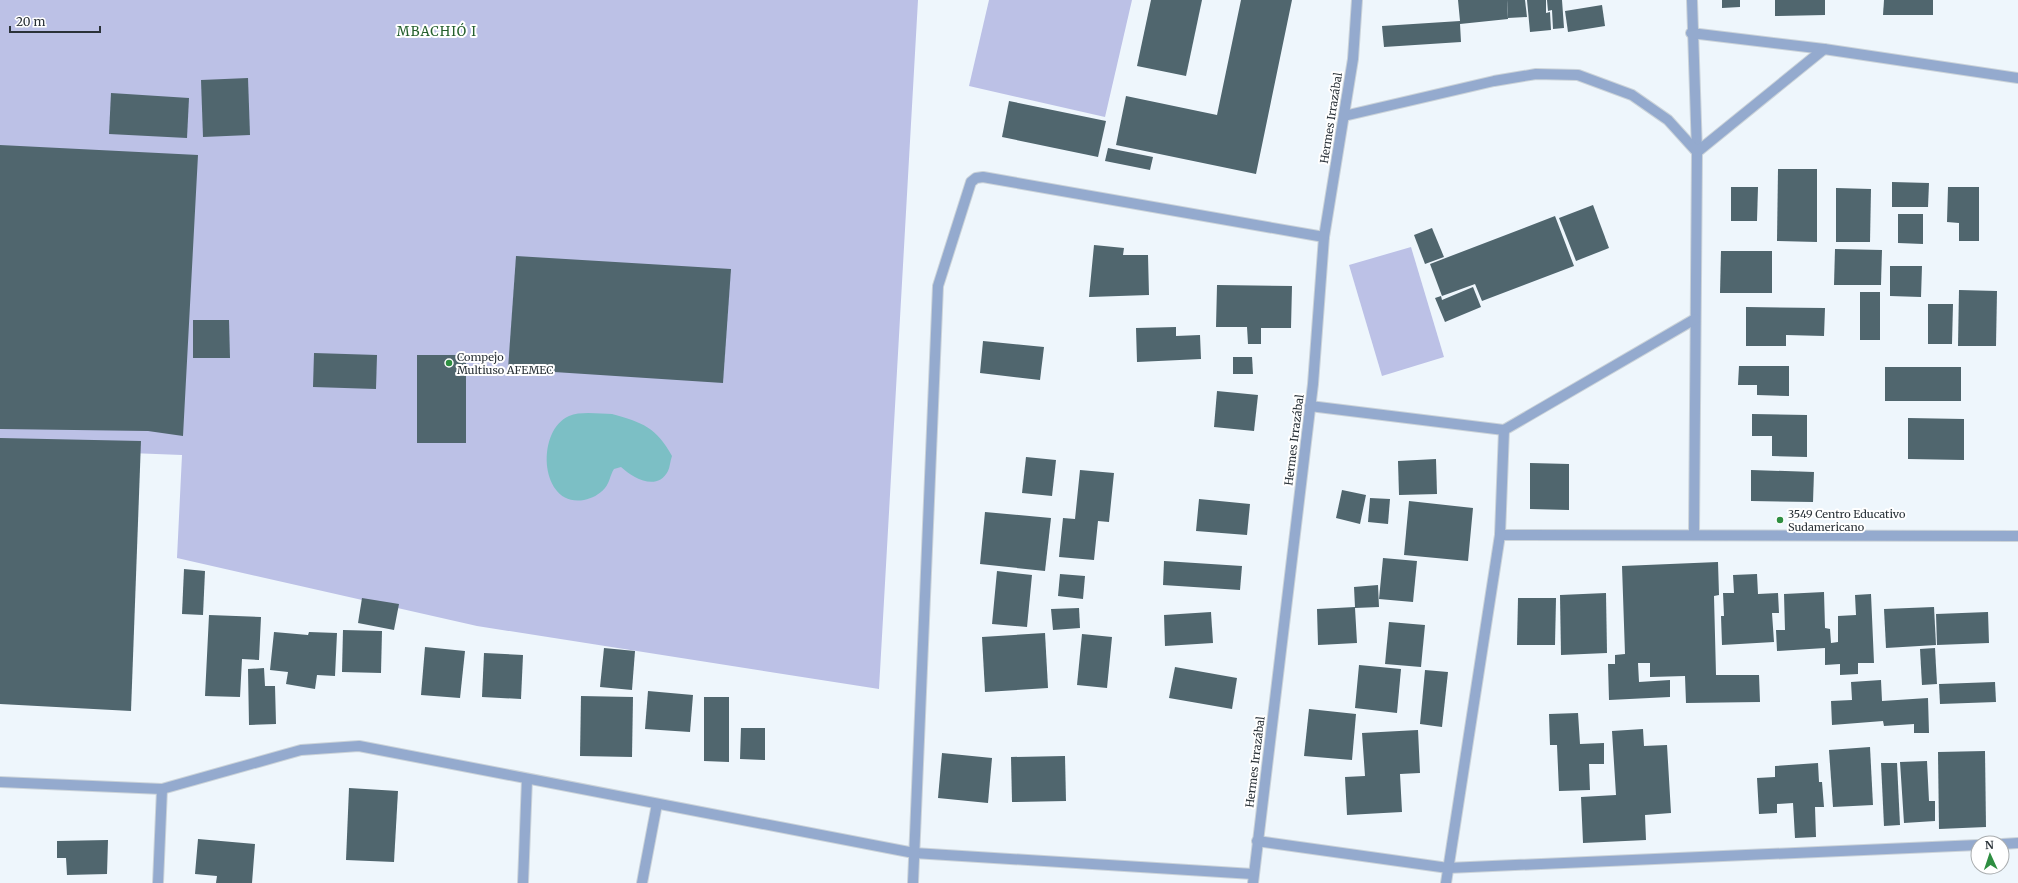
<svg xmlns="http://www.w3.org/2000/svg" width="2018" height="883" font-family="Merriweather,serif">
  <rect width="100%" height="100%" fill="#eef6fc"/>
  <g fill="#bcc1e6">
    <path d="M0,0H918L879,689L477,626L177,558L182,455L0,448Z"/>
    <path d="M989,0H1132L1105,117L969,86Z"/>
    <path d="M1411,247L1444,357L1382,376L1349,265Z"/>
  </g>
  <path fill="#7cbfc5" d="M612,414C642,422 657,428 672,456C670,461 670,467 668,471C657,492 633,478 621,467L614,469C610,475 610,482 605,488C599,495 592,498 584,500C540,508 535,431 569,416C581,411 600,414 612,414Z"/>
  <g fill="#50666e">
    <path d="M1151,0H1202L1186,76L1137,66Z"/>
    <path d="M1241,0H1292L1256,174L1116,145L1126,96L1217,115Z"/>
    <path d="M1458,0H1507L1508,19L1460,24L1461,42L1384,47L1382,26L1460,21Z"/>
    <path d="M1507,0H1525L1527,17L1508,18Z"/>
    <path d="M1527,0H1546V13L1550,12L1551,30L1530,32Z"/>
    <path d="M1547,0H1562L1564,28L1553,29L1552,10L1548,11Z"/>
    <path d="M1722,0H1740V7L1722,8Z"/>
    <path d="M1775,0H1825V15L1775,16Z"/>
    <path d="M1884,0H1933V15H1883Z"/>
    <path d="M1602,5L1605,26L1568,32L1565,11Z"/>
    <path d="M248,78L250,135L203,137L201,80Z"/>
    <path d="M111,93L189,98L187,138L109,134Z"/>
    <path d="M1009,101L1106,121L1098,157L1002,137Z"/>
    <path d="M0,145L198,155L183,436L148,431L0,429Z"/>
    <path d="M1108,148L1153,157L1150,170L1105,161Z"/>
    <path d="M1778,169H1817V242L1777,241Z"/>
    <path d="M1892,182L1929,183L1928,207H1892Z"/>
    <path d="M1731,187H1758L1757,221H1731Z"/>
    <path d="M1948,187H1979V241H1959V223L1947,222Z"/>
    <path d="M1836,188L1871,189L1870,242H1836Z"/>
    <path d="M1593,205L1609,248L1576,261L1559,218Z"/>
    <path d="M1898,214H1923V244L1898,243Z"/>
    <path d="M1555,216L1574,266L1482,301L1475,284L1442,296L1430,264Z"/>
    <path d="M1432,228L1444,257L1425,264L1414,235Z"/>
    <path d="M1094,245L1124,248L1123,255H1148L1149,295L1089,297Z"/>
    <path d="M1835,249L1882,250L1881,285H1834Z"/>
    <path d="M1721,251H1772V293H1720Z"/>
    <path d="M516,256L731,269L723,383L508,369Z"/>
    <path d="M1890,266H1922L1921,297L1890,296Z"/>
    <path d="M1217,285L1292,286L1291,328H1261V344H1248L1247,327H1216Z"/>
    <path d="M1473,287L1481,307L1445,322L1435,298L1441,296L1442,300Z"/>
    <path d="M1959,290L1997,291L1996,346H1958Z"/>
    <rect x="1860" y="292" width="20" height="48"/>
    <path d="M1928,304H1953L1952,344H1928Z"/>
    <path d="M1746,307L1825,308L1824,336L1786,335V346H1746Z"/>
    <path d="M193,320H229L230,358H193Z"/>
    <path d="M1176,327V336L1200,335L1201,359L1137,362L1136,328Z"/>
    <path d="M983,341L1044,347L1040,380L980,373Z"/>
    <path d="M314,353L377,355L376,389L313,387Z"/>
    <rect x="417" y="355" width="49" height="88"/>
    <path d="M1233,357H1252L1253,374H1233Z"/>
    <path d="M1739,366H1789V396L1757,395V385H1738Z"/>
    <rect x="1885" y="367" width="76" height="34"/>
    <path d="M1217,391L1258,395L1254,431L1214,427Z"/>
    <path d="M1752,414L1807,415V457L1772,456V436H1752Z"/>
    <path d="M1908,418L1964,419V460L1908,459Z"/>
    <path d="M0,438L141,441L131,711L0,704Z"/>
    <path d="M1026,457L1056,460L1052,496L1022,493Z"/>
    <path d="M1436,459L1437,494L1399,495L1398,461Z"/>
    <path d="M1530,463L1569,464V510L1530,509Z"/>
    <path d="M1080,470L1114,473L1109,522L1098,521L1094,560L1059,557L1063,518L1075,519Z"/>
    <path d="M1751,470L1814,472L1813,502L1751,501Z"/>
    <path d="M1342,490L1366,495L1360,524L1336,518Z"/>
    <path d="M1370,498L1390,499L1388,524L1368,522Z"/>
    <path d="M1199,499L1250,504L1247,535L1196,531Z"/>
    <path d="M1409,501L1473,508L1468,561L1404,555Z"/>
    <path d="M985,512L1051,518L1045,571L980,564Z"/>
    <path d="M1383,558L1417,561L1413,602L1379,599Z"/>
    <path d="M1164,561L1242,566L1240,590L1163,585Z"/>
    <path d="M1718,562L1719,595L1714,596L1716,675H1759L1760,702L1686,703L1685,676L1650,677V663H1638L1639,682L1670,680V697L1609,700L1608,664H1615V655L1625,654L1622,566Z"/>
    <path d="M184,569L205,571L203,615L182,614Z"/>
    <path d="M997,571L1032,575L1027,627L992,624Z"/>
    <path d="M1060,574L1085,576L1083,599L1058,596Z"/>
    <path d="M1757,574L1758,594L1778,593L1779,613H1772L1774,642L1722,645L1721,616H1724L1723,593H1734L1733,575Z"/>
    <path d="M1378,585L1379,607L1355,608L1357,643L1318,645L1317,609L1355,607L1354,587Z"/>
    <path d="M1824,592L1825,628L1830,629L1831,643L1838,642V616L1856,615L1855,595L1871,594L1874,663H1858V674L1840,675V664L1825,665V648L1777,651L1776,630H1785L1784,594Z"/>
    <path d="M1606,593L1607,653L1561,655L1560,595Z"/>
    <path d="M362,598L399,604L394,630L358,623Z"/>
    <path d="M1518,598H1556L1555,645H1517Z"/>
    <path d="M1934,607L1936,645L1886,648L1884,609Z"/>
    <path d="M1079,608L1080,628L1053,630L1051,609Z"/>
    <path d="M1211,612L1213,643L1165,646L1164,615Z"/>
    <path d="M1988,612L1989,643L1937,645L1936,614Z"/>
    <path d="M209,615L261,617L259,660L242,659L240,697L205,696Z"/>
    <path d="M1389,622L1425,625L1421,667L1385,664Z"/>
    <path d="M343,630L382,631L381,673L342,672Z"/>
    <path d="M274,632L308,635L309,632L337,633L335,676L317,675L315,689L286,684L288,672L270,670Z"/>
    <path d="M1045,633L1048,688L985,692L982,637Z"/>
    <path d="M1082,634L1112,637L1107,688L1077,685Z"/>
    <path d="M425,647L465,651L460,698L421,695Z"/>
    <path d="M604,648L635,651L632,690L600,687Z"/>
    <path d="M1935,648L1937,684L1922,685L1920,649Z"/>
    <path d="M484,653L523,655L521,699L482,697Z"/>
    <path d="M1359,665L1401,669L1397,713L1355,708Z"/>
    <path d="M1175,667L1237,678L1232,709L1169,698Z"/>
    <path d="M264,668L265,686H275L276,724L249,725L248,669Z"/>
    <path d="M1425,670L1448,672L1442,727L1420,724Z"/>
    <path d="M1881,680L1882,701L1928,698L1929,733H1914V724L1884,726L1883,721L1832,725L1831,701L1852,700L1851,682Z"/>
    <path d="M1995,682L1996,702L1940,704L1939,684Z"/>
    <path d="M648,691L693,695L690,732L645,729Z"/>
    <path d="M581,696L633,697L632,757L580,756Z"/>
    <path d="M704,697H729V762L704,761Z"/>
    <path d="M1309,709L1356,714L1352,760L1304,756Z"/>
    <path d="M1578,713L1580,744L1604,743V764H1589L1590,790L1559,791L1557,745H1550L1549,714Z"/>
    <path d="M741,728H765V760L740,759Z"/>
    <path d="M1643,729L1644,746L1667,745L1671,813L1645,815L1646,840L1583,843L1581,797L1616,795L1612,731Z"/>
    <path d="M1418,730L1420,773L1400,774L1402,812L1347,815L1345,777L1365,776L1362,733Z"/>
    <path d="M1870,747L1873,805L1833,807L1829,750Z"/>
    <path d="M1985,751L1986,827L1939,829L1938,752Z"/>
    <path d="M942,753L992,758L988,803L938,798Z"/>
    <path d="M1065,756L1066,801L1012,802L1011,757Z"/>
    <path d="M1927,761L1929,801H1935V821L1904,823L1900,762Z"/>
    <path d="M1818,763L1819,782H1822L1824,807H1815L1816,837L1795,838L1793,803L1777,804V813L1759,814L1757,778L1775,777V766Z"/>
    <path d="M1881,763H1897L1900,825L1884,826Z"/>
    <path d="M349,788L398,791L394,862L346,860Z"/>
    <path d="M198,839L255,844L252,883H216L217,876L195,874Z"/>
    <path d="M108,840L107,874L67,875L66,858H57V841Z"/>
  </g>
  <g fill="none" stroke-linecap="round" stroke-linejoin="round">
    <g stroke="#cbd3d9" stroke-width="12">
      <g id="minor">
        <path d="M1692,0L1697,152L1694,535"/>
        <path d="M1691,33L1824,49L2018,78"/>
        <path d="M1344,116L1494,81L1536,74L1578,75L1632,95L1668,120L1697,152L1824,49"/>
        <path d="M1310,406L1504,430L1695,319"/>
        <path d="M1500,535L2018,536"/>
        <path d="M0,782L162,789L301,750L359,746L914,853L1253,874"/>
        <path d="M1257,841L1448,868L1978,845"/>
        <path d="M2002,844L2018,843"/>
        <path d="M158,883L162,789"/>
        <path d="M523,883L527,779"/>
        <path d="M642,883L657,804"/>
        <path d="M913,883L938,286L971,182L976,178L983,177L1324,237"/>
        <path d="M1253,883L1313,384L1324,237L1353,59L1357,0"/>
        <path d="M1446,883L1500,535L1504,430"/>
      </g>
    </g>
    <use href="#minor" stroke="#94aace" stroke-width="10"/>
  </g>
  <g fill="#2e8e41" stroke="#fff" stroke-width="1.5">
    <circle cx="449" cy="363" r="4"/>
    <circle cx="1780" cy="520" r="4"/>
  </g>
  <g text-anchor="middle" stroke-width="4" stroke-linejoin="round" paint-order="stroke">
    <g font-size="11" fill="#2a3238" stroke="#fff">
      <text transform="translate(1331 118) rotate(-81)" y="4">Hermes Irrazábal</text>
      <text transform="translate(1294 440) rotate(-83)" y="4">Hermes Irrazábal</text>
      <text transform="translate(1255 762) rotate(-83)" y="4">Hermes Irrazábal</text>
    </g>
    <g font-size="11" fill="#2a3238" stroke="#fff" text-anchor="start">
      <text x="457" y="361">Compejo<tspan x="457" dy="13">Multiuso AFEMEC</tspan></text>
      <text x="1788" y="518">3549 Centro Educativo<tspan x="1788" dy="13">Sudamericano</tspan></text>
    </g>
    <g font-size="13" letter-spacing="1" fill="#245f2d" stroke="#fff">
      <text x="437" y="36">MBACHIÓ I</text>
    </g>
  </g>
  <g transform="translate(1990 855) rotate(357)"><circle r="19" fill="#ffffff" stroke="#aaadaf"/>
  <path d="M0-3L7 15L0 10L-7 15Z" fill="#2e8e41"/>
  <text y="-6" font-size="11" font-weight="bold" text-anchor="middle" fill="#2a3238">N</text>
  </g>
  <path d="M10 26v6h90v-6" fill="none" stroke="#2a3238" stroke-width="2"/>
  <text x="16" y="26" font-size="12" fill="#2a3238" stroke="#ffffff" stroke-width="3" paint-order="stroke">20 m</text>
</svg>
